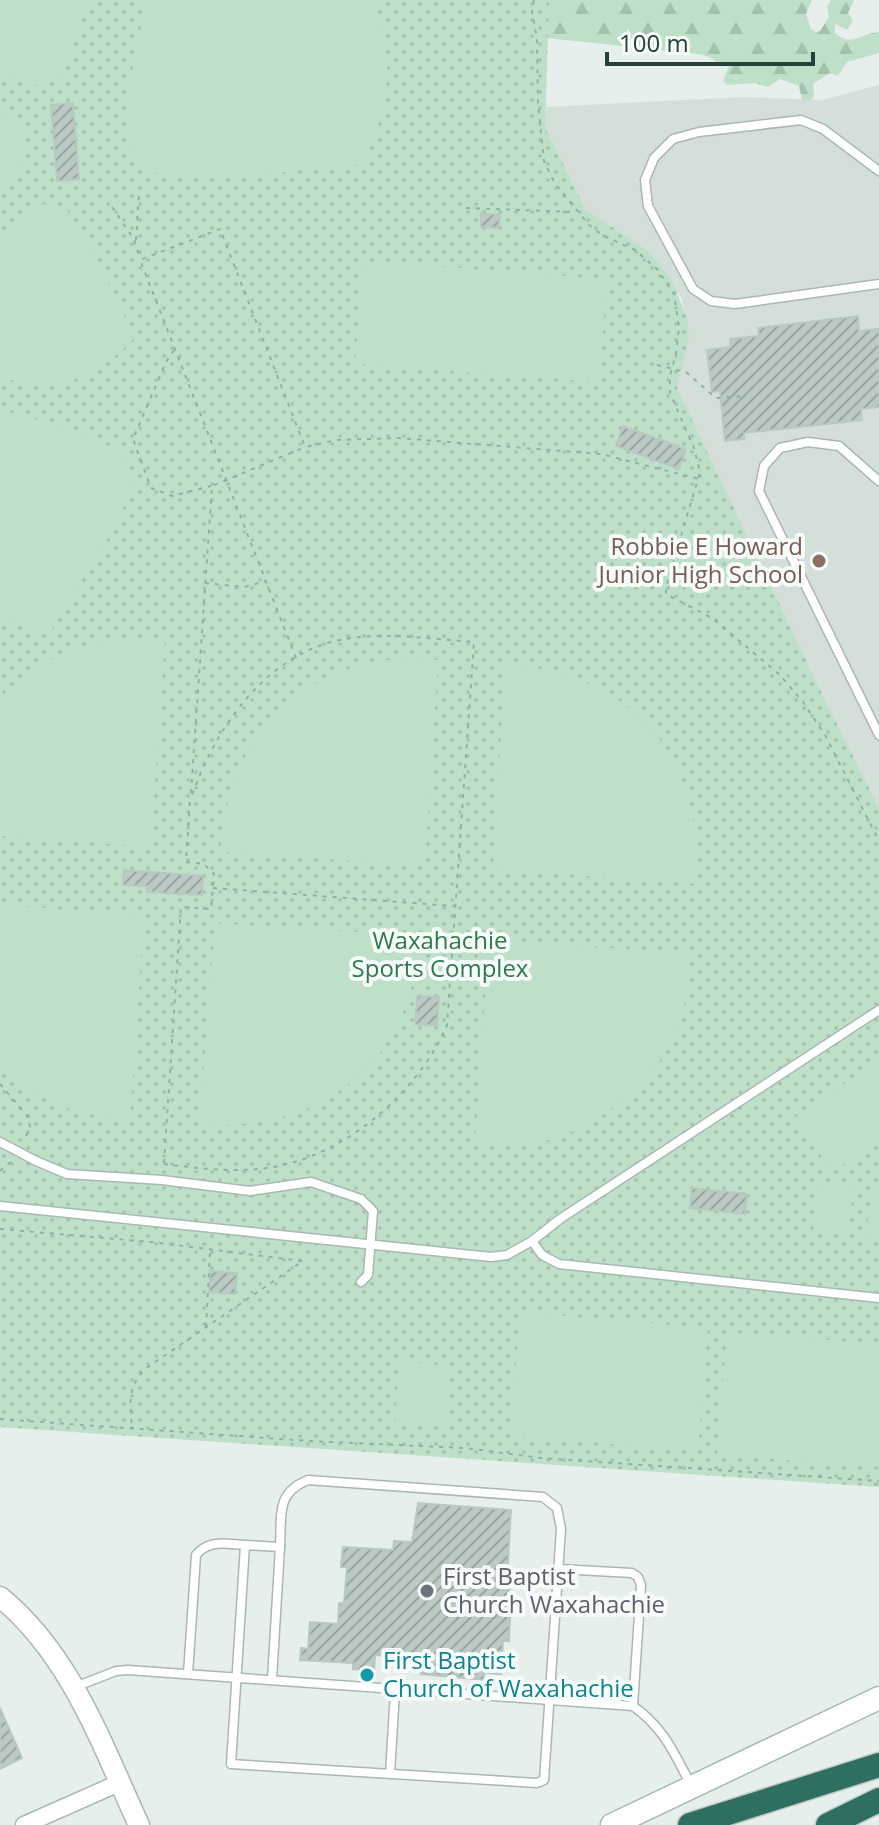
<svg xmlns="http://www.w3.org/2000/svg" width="879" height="1825" font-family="'Open Sans',sans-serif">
  <defs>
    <pattern id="forest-firs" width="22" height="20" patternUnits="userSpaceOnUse" patternTransform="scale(2)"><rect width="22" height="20" fill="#bfe0c8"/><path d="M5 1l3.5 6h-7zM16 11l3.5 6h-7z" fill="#a4c1ad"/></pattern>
    <pattern id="park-dots" width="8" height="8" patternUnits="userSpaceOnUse" patternTransform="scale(2)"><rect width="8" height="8" fill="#bfe0c8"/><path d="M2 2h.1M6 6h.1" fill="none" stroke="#a4c1ad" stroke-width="1.8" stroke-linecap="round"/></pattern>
    <pattern id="building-hatch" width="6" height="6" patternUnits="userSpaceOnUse" patternTransform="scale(2)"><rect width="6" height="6" fill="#bbcac4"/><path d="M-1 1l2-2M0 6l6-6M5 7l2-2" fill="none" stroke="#98a6a0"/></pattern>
  </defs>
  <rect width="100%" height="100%" fill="#e6efeb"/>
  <path fill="#d4dfda" d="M879,85V808L824,698L676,388L689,337L682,299L649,251L586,210L545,127L546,107L743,97L822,100Z"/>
  <path fill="url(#forest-firs)" d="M539,0H812L806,14L811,29L816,32L820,31L829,17L827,6L831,0H854L848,13L853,21L847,30L835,24V33C852,48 861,33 879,32V53L847,62L838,76L830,73L813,84L814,96L811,101L802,100L799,86L780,79L768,87L755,83L727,85L723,81L730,63L726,62L723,66L709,57L699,54L546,38Z"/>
  <path fill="url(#park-dots)" d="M0,0H549L545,127L586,210L649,251L672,281L687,318L689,337L677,388L824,698L879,808V1487L0,1427Z"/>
  <g fill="#bfe0c8">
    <path d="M0,0H89L62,77L30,87L0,72Z"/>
    <path d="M146,0H373C389,38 392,83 379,123C374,138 367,148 365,164L216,179L147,172L126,142L130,81Z"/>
    <path d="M0,111L24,128L26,161L0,191Z"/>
    <path d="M43,204L66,209L91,247L135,337C94,381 59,394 0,377V234Z"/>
    <path d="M363,261L607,279L599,382L355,364Z"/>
    <path d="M0,409L78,432L123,452L135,481L115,527L48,636L0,618Z"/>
    <path d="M113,639L165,641L151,847L0,836V698C30,664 70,648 113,639Z"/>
    <path d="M411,658L438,660L425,866L220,852C228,739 295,663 411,658Z"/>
    <path d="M505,664C633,673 705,756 696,884L493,869Z"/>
    <path d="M0,905L144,915L130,1120C81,1117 37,1101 0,1068Z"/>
    <path d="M215,923L420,936C411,1064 325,1131 199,1125Z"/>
    <path d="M489,942L690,952C689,977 687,1001 679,1025C656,1085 589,1139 524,1144C508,1146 491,1143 475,1142Z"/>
    <path d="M879,1060V1141L832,1173L795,1117Z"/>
    <path d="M819,1181L854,1185L848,1236L813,1232Z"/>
    <path d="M872,1187H879V1239L866,1237Z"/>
    <path d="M520,1312L708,1328L698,1451L510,1436Z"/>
    <path d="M727,1332L879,1344V1467L717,1455Z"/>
    <path d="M399,1361L451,1366L447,1427L395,1424Z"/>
  </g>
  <g fill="url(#building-hatch)" stroke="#b8c9c2" stroke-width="2">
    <path d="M73,103L79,179L57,181L51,105Z"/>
    <path d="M481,214H500L499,228L481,227Z"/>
    <path d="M858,316L859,331L879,329V407L861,409L862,420L744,433V439L725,441L720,391L712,392L707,350L731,347L730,339L759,336L758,328Z"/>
    <path d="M623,426L686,449L679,469L616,446Z"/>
    <path d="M124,870L203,876L202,895L147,892V886L123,885Z"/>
    <path d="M417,996L439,997L437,1026L415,1024Z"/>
    <path d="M692,1188L747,1194L745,1214L690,1208Z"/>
    <path d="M210,1271L237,1273L235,1294L209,1292Z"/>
    <path d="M418,1503L511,1510L507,1580H510L508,1618H510L509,1641H503L501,1674L484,1673V1680L421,1674L422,1659L375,1655L374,1671L353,1669V1663L300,1660L301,1648L308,1649L310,1622L338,1624L339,1603H344L347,1567H341L343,1547L393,1550L394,1541L412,1542Z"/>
    <path d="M0,1708L22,1758L0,1769Z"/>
  </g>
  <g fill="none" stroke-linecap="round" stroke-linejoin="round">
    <g stroke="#a8b8b2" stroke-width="11">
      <g id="service">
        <path d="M879,171L823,129L801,120L699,132L673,139L654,158L645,180L648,206L693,289L711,301L735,304L879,284"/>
        <path d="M879,481L839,446L808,442L780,448L764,466L759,491L879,735"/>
        <path d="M0,1142L36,1161L67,1174L162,1180L250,1191L311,1182L361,1199L373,1211L368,1275L361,1282"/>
        <path d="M0,1206L491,1257L507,1255L532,1241L542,1255L559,1264L879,1298"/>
        <path d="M532,1241L560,1219L879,1010"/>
        <path d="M308,1480L543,1497L557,1508L561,1529L544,1780L537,1783L231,1764L245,1545L280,1547C282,1516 275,1493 308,1480Z"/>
        <path d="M559,1569L632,1573L638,1577L641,1585L633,1706"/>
        <path d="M188,1674L196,1555C209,1539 226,1544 245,1545"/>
        <path d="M272,1679L280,1547"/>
        <path d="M75,1687L116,1671L128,1670L633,1706C664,1728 674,1753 691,1785"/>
        <path d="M390,1774L395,1691"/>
      </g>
    </g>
    <g stroke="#a8b8b2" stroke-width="19">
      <path id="minor" d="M24,1825L119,1783"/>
    </g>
    <g stroke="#a8b8b2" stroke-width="23">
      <path id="tertiary" d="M0,1597C71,1655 102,1745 139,1825"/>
    </g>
    <g stroke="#a4bbb3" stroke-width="25">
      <path id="secondary" d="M612,1825L879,1698"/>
    </g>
    <g stroke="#c2cac8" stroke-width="27">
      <g id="motorway">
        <path d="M690,1825L879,1765"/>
        <path d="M828,1825L879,1800"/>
      </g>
    </g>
    <g stroke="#86b3a5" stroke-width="2" stroke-dasharray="4 6" stroke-linecap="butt">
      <path d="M534,0L532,11L537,39L538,104L544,161L554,182L589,225L602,235L635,250L657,269L674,294L679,327L676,354L670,376V393L694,448L700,472L666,587V594L712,618L779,674L803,702L825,735L879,841"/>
      <path d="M112,207L134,239L140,259"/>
      <path d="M466,208L576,212"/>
      <path d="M136,240L139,194"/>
      <path d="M174,350L166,362L133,439L151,488L172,496L211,486"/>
      <path d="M657,365L686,372L716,398L742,396"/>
      <path d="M205,583L245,587L265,581"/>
      <path d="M296,658L140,260L220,229L305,447L337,440L398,438L601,454L699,479"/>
      <path d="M191,793L212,486L305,447"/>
      <path d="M213,888L454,906"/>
      <path d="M0,1084L29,1118L30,1128L23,1142"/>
      <path d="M164,1163L181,907L211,909L214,874L204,864L186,862L190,800"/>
      <path d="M164,1164C198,1168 232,1173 267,1168C343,1158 418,1093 447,1025L474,642C430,639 383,631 340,640C265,655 214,730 191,798"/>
      <path d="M0,1171L12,1161"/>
      <path d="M0,1229L151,1242L303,1261L145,1369C127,1388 130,1403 132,1428"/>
      <path d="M206,1327L210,1253"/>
      <path d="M0,1419L309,1441L465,1448L541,1458L879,1481"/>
    </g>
    <use href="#service" stroke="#fff" stroke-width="8"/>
    <use href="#minor" stroke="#fff" stroke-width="16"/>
    <use href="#tertiary" stroke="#fff" stroke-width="20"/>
    <use href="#secondary" stroke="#fff" stroke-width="22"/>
    <use href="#motorway" stroke="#2f6f62" stroke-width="24"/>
  </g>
  <circle fill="#8d6e63" stroke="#f7fbf9" stroke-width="3" cx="819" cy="561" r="8"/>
  <circle fill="#6b7280" stroke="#f7fbf9" stroke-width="3" cx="427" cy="1591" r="8"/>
  <circle fill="#0f9aa8" stroke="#f7fbf9" stroke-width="3" cx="367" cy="1675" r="8"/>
  <g text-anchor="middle" stroke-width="8" stroke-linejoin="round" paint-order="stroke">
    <g font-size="24" fill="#785e54" stroke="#f7fbf9" text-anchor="end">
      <text x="803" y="555">Robbie E Howard<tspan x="803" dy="28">Junior High School</tspan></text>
    </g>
    <g font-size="24" fill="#2d7a4b" stroke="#f7fbf9">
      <text x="440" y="949">Waxahachie<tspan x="440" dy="28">Sports Complex</tspan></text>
    </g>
    <g font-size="24" fill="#5b616d" stroke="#f7fbf9" text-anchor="start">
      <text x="443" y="1585">First Baptist<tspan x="443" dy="28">Church Waxahachie</tspan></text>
    </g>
    <g font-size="24" fill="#0d838f" stroke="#f7fbf9" text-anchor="start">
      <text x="383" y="1669">First Baptist<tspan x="383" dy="28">Church of Waxahachie</tspan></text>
    </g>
  </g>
  <path d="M607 52v12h206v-12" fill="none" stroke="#24423a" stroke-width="4"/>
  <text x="619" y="52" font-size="24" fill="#24423a" stroke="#f7fbf9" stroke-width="6" paint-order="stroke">100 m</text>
</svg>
